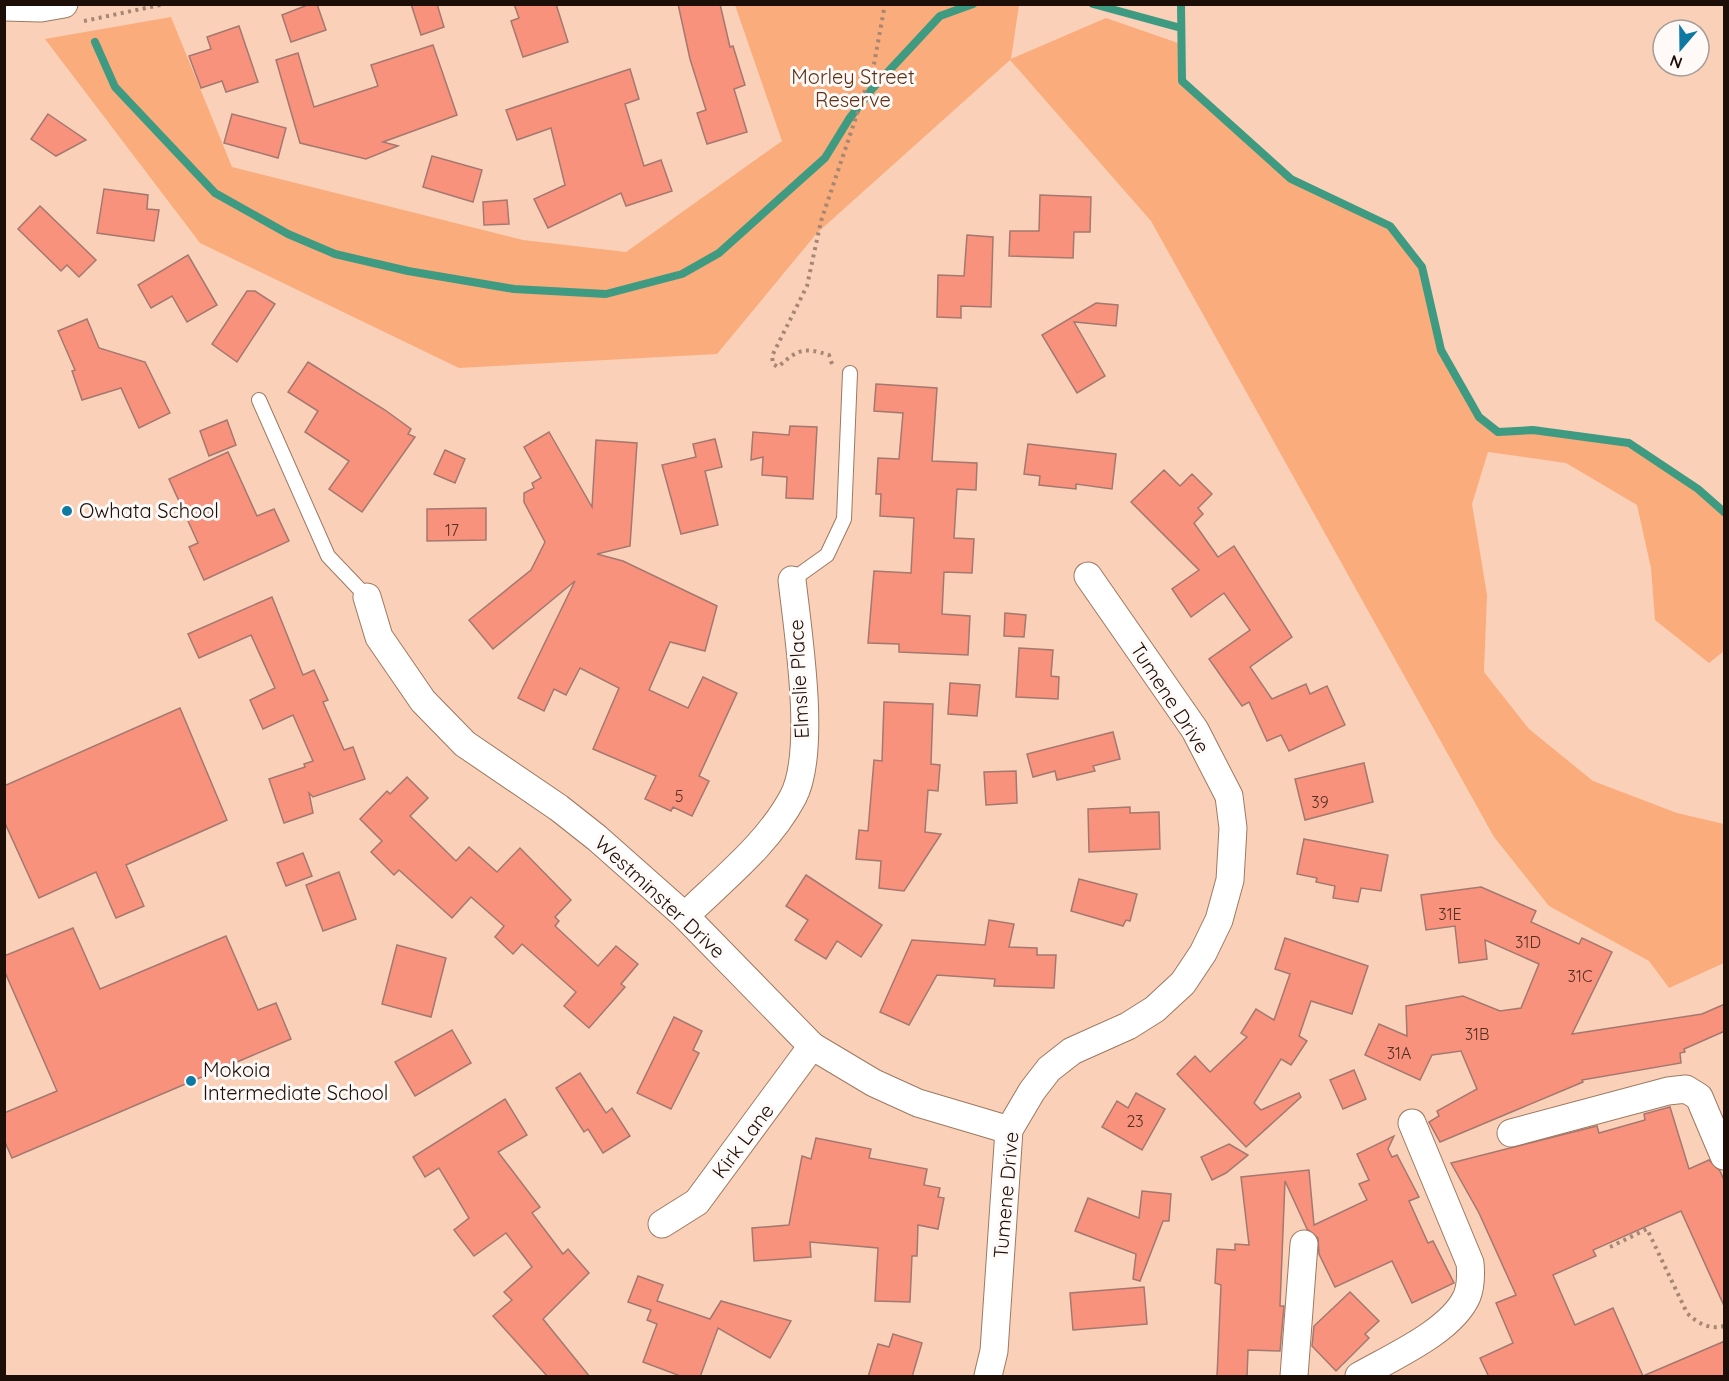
<svg xmlns="http://www.w3.org/2000/svg" width="1729" height="1381" font-family="Quicksand,sans-serif">
  <rect width="100%" height="100%" fill="#fad1b8"/>
  <path fill="#faac7c" d="M735,5H1019L1011,59L1106,18L1181,44L1182,81L1291,179L1390,226L1422,267L1441,350L1479,417L1498,432L1533,430L1629,443L1698,489L1724,512V651L1709,663L1655,620L1651,568L1637,505L1566,463L1488,452L1472,504L1487,595L1484,672L1529,729L1593,781L1677,813L1724,824V963L1669,988L1649,961L1549,906L1494,837L1151,221L1010,60L817,233L717,354L459,368L200,243L45,39L171,17L232,167L523,240L626,252L782,141Z"/>
  <g fill="none" stroke-linecap="round" stroke-linejoin="round">
    <g stroke="#3e9a81" stroke-width="8">
      <path d="M1093,4L1181,28"/>
      <path d="M1181,4L1182,81L1291,179L1390,226L1422,267L1441,350L1479,417L1498,432L1533,430L1629,443L1698,489L1724,512"/>
      <path d="M95,42L115,87L215,193L288,234L335,254L408,271L514,289L606,294L682,274L719,253L825,158L849,119L872,89L940,16L973,4"/>
    </g>
  </g>
  <g fill="#f8927d" stroke="#a4786f" stroke-width="1.5">
    <path d="M310,4H317L326,30L291,42L282,15Z"/>
    <path d="M411,4H437L444,27L421,35Z"/>
    <path d="M514,4H556L568,42L523,57L511,21L519,18Z"/>
    <path d="M678,4H720L730,47L733,46L745,85L734,89L747,132L707,144L697,113L706,110L690,59Z"/>
    <path d="M239,26L258,82L226,92L222,81L201,88L189,56L211,49L207,37Z"/>
    <path d="M433,45L457,115L383,142L398,146L366,159L300,143L276,60L298,53L314,107L378,86L371,65Z"/>
    <path d="M630,69L639,99L625,104L644,166L661,160L672,191L626,206L621,193L548,228L534,199L565,185L551,128L517,140L506,110Z"/>
    <path d="M48,114L86,140L56,156L31,139Z"/>
    <path d="M232,114L286,128L278,158L224,143Z"/>
    <path d="M432,156L482,170L473,202L423,187Z"/>
    <path d="M104,189L148,195L147,209L159,210L154,241L97,233Z"/>
    <path d="M1040,195L1091,197L1090,232H1074L1073,258L1009,256L1010,231H1039Z"/>
    <path d="M507,200L509,224L484,225L483,202Z"/>
    <path d="M40,206L96,260L79,277L67,265L61,271L18,229Z"/>
    <path d="M967,235L993,237L991,307L961,306V318L937,317L938,275L964,276Z"/>
    <path d="M188,255L217,305L187,322L172,296L151,308L138,285Z"/>
    <path d="M247,291H255L275,304L237,362L212,344Z"/>
    <path d="M1096,303L1118,305L1116,326L1074,322L1105,376L1077,393L1042,335Z"/>
    <path d="M87,319L99,348L145,362L170,413L139,428L121,388L82,400L72,371L75,370L58,331Z"/>
    <path d="M308,362L385,410L411,429L408,434L415,437L362,512L329,489L349,461L305,432L318,411L288,392Z"/>
    <path d="M876,384L937,388L932,461L977,463L976,490L957,489L954,538L974,539L972,573L944,572L942,614L970,616L968,655L899,652V644L868,643L874,571L911,573L914,518L880,516L881,494H876L878,458L899,459L903,413L874,411Z"/>
    <path d="M227,420L236,445L209,456L200,431Z"/>
    <path d="M790,426L817,427L813,499L786,498L787,477L762,475L763,457L751,460L753,432L789,435Z"/>
    <path d="M549,432L592,507L596,440L637,443L630,546L597,554L623,561L717,606L705,651L670,642L649,690L688,708L703,677L737,693L699,776L709,781L692,816L673,807L671,811L645,799L656,776L593,749L619,688L580,668L566,695L554,689L544,711L518,698L575,581L493,649L469,620L531,570L545,542L524,502V493L534,488L532,483L541,478L524,447Z"/>
    <path d="M715,439L722,467L705,471L718,525L681,534L662,465L696,457L693,444Z"/>
    <path d="M1028,444L1116,454L1112,489L1076,484V489L1039,485L1040,476L1024,474Z"/>
    <path d="M445,450L465,459L455,483L434,474Z"/>
    <path d="M228,452L257,516L274,509L289,541L204,580L189,547L198,543L169,479Z"/>
    <path d="M1164,470L1180,486L1192,474L1212,494L1198,508L1203,514L1194,523L1218,557L1234,546L1292,637L1250,667L1272,699L1306,684L1310,694L1327,686L1345,725L1289,751L1281,735L1267,741L1249,702L1242,706L1209,659L1250,630L1224,593L1191,617L1172,589L1199,570L1131,502Z"/>
    <path d="M486,508V540L427,541V509Z"/>
    <path d="M272,597L303,675L314,670L328,700L323,702L344,750L353,747L365,779L313,797L309,793L313,813L284,823L269,779L305,767L304,764L313,761L293,715L263,729L250,700L275,688L251,635L199,658L188,634Z"/>
    <path d="M1005,613L1026,615L1024,637L1004,636Z"/>
    <path d="M1019,648L1053,650L1051,676L1059,677L1058,699L1016,697Z"/>
    <path d="M950,683L980,685L977,716L948,714Z"/>
    <path d="M884,702L933,704L931,764L940,765L938,791L928,790L925,832L941,834L904,891L879,888L881,861L856,859L859,830L868,831L874,760L882,761Z"/>
    <path d="M180,708L227,820L126,865L144,906L116,918L96,872L39,898L4,821V786Z"/>
    <path d="M1113,732L1120,759L1093,766L1095,771L1057,780L1055,771L1033,777L1027,754Z"/>
    <path d="M1364,763L1373,802L1305,820L1295,779Z"/>
    <path d="M1016,771L1017,803L986,805L984,772Z"/>
    <path d="M407,777L428,798L410,816L456,861L469,847L497,872L520,848L571,900L555,917L559,921L555,926L598,966L616,946L638,964L621,984L625,987L589,1028L564,1006L576,992L522,944L513,954L495,937L504,926L471,897L452,918L399,870L394,875L371,852L382,841L360,819L387,791L390,794Z"/>
    <path d="M1130,807V813L1159,812L1160,849L1089,852L1088,809Z"/>
    <path d="M1304,839L1388,855L1381,891L1361,888L1358,902L1333,898L1335,886L1316,882L1317,878L1297,874Z"/>
    <path d="M303,853L312,876L286,886L277,863Z"/>
    <path d="M339,872L356,919L323,931L306,885Z"/>
    <path d="M806,875L882,925L861,957L837,941L826,959L795,940L808,920L786,906Z"/>
    <path d="M1079,879L1137,894L1130,921L1126,920L1123,926L1071,911Z"/>
    <path d="M1481,887L1536,911L1531,922L1579,944L1582,938L1612,952L1572,1034L1702,1014L1725,1004V1031L1684,1049L1685,1052L1680,1053L1681,1063L1582,1080L1583,1082L1440,1142L1429,1122L1439,1116L1437,1111L1477,1089L1461,1051L1432,1055L1420,1080L1365,1055L1379,1024L1407,1036L1406,1006L1463,996L1500,1011L1521,1008L1539,964L1485,940L1487,959L1459,963L1455,926L1426,930L1421,895Z"/>
    <path d="M989,920L1014,924L1009,947L1037,948V955H1056L1054,988L994,986L995,979L937,975L909,1025L880,1012L912,940L985,945Z"/>
    <path d="M73,928L100,989L226,936L258,1010L276,1003L291,1039L12,1158L4,1140V1113L57,1091L4,970V956Z"/>
    <path d="M1285,938L1368,966L1352,1014L1311,1001L1299,1036L1307,1041L1291,1065L1281,1059L1254,1103L1261,1110L1299,1093L1301,1097L1246,1147L1177,1074L1195,1056L1210,1072L1247,1037L1241,1033L1256,1009L1274,1020L1290,974L1275,969Z"/>
    <path d="M397,945L446,958L431,1017L382,1004Z"/>
    <path d="M674,1017L702,1031L693,1050L699,1053L671,1109L637,1093Z"/>
    <path d="M452,1030L471,1063L415,1096L395,1062Z"/>
    <path d="M1354,1070L1366,1099L1343,1109L1330,1080Z"/>
    <path d="M580,1073L606,1113L612,1108L630,1136L603,1153L588,1129L584,1132L556,1088Z"/>
    <path d="M1136,1093L1165,1109L1142,1150L1102,1127L1117,1101L1128,1108Z"/>
    <path d="M505,1099L527,1135L498,1152L540,1207L532,1213L563,1254L568,1249L589,1273L543,1319L590,1377H548L493,1316L512,1300L504,1292L532,1267L506,1233L474,1256L454,1230L469,1218L439,1168L425,1177L413,1157Z"/>
    <path d="M1670,1107L1689,1169L1709,1160L1720,1171L1725,1182V1308L1681,1211L1593,1250L1596,1256L1553,1275L1575,1325L1613,1308L1643,1376L1725,1341V1377H1489L1480,1358L1513,1343L1496,1303L1516,1295L1479,1213L1451,1163L1597,1126L1599,1133L1645,1120L1644,1114Z"/>
    <path d="M1394,1136L1388,1149L1392,1157L1397,1155L1419,1197L1409,1201L1428,1243L1433,1241L1454,1283L1412,1303L1392,1261L1335,1287L1319,1254L1318,1238L1307,1229L1285,1181L1280,1306H1284L1280,1351L1248,1350L1247,1377H1217L1221,1285L1215,1283L1217,1249L1235,1250V1244L1249,1245L1241,1177L1309,1170L1314,1225L1367,1200L1359,1184L1369,1180L1357,1154Z"/>
    <path d="M816,1138L871,1149L869,1158L927,1169L924,1185L940,1188L938,1197L944,1198L938,1229L918,1225L917,1256H912L910,1302L875,1301L878,1248L810,1242L811,1257L754,1261L752,1228L789,1225L802,1156L811,1159Z"/>
    <path d="M1229,1144L1248,1155L1226,1173L1212,1180L1201,1157Z"/>
    <path d="M1142,1191L1171,1194L1169,1221H1163L1140,1281L1133,1279L1136,1254L1075,1231L1088,1198L1139,1218Z"/>
    <path d="M638,1276L663,1285L657,1301L710,1319L721,1301L791,1321L770,1358L718,1328L700,1377H683L643,1362L657,1324L647,1320L651,1310L628,1302Z"/>
    <path d="M1144,1287L1147,1324L1073,1330L1070,1293Z"/>
    <path d="M1350,1292L1379,1321L1365,1334L1369,1338L1336,1371L1312,1346L1314,1326Z"/>
    <path d="M893,1334L922,1343L912,1377H868L878,1344L889,1347Z"/>
  </g>
  <g fill="none" stroke-linecap="round" stroke-linejoin="round">
    <g stroke="#9d7861" stroke-width="16">
      <g id="service">
        <path d="M259,400L328,556L367,597"/>
        <path d="M792,580L827,555L844,519L850,373"/>
      </g>
    </g>
    <g stroke="#9d7861" stroke-width="29">
      <g id="minor">
        <path d="M4,7L41,8L64,4"/>
        <path d="M367,597L379,637L423,701L465,744L559,808L597,838L685,916L812,1046L874,1083L918,1103L1009,1130"/>
        <path d="M685,916C723,879 768,844 793,797C817,752 798,633 792,580"/>
        <path d="M1511,1133L1668,1091L1686,1089L1699,1097L1724,1156"/>
        <path d="M662,1224L697,1202L812,1046"/>
        <path d="M988,1376L994,1351L1009,1130L1032,1091L1049,1069L1072,1051L1128,1026L1155,1009L1183,983L1203,953L1219,920L1230,880L1233,828L1229,796L1195,730L1088,576"/>
        <path d="M1294,1376L1304,1244"/>
        <path d="M1359,1376C1392,1357 1452,1331 1467,1296C1471,1286 1471,1274 1470,1263L1412,1123"/>
      </g>
    </g>
    <g stroke="#a58774" stroke-width="4" stroke-dasharray="3 4.5" stroke-linecap="butt">
      <path d="M84,21L165,4"/>
      <path d="M832,364L829,355C803,347 798,349 778,367L773,364L772,356L807,286L821,221L874,64L885,4"/>
      <path d="M1610,1247L1647,1229L1687,1313C1697,1323 1710,1330 1724,1326"/>
    </g>
    <use href="#service" stroke="#fff" stroke-width="14"/>
    <use href="#minor" stroke="#fff" stroke-width="27"/>
  </g>
  <g fill="#0e7aa4" stroke="#fffaf8" stroke-width="2">
    <circle cx="67" cy="511" r="6"/>
    <circle cx="191" cy="1081" r="6"/>
  </g>
  <g text-anchor="middle" stroke-width="6" stroke-linejoin="round" paint-order="stroke">
    <g font-size="16" fill="#543024">
      <text x="452" y="536">17</text>
      <text x="679" y="802">5</text>
      <text x="1320" y="808">39</text>
      <text x="1450" y="920">31E</text>
      <text x="1528" y="948">31D</text>
      <text x="1580" y="982">31C</text>
      <text x="1477" y="1040">31B</text>
      <text x="1399" y="1059">31A</text>
      <text x="1135" y="1127">23</text>
    </g>
    <g font-size="20" fill="#5d3214" stroke="#fffaf8">
      <text x="853" y="84">Morley Street<tspan x="853" dy="23">Reserve</tspan></text>
    </g>
    <g font-size="20" fill="#1d0f07" stroke="#fffaf8" text-anchor="start">
      <text x="79" y="518">Owhata School</text>
      <text x="203" y="1077">Mokoia<tspan x="203" dy="23">Intermediate School</tspan></text>
    </g>
    <g font-size="20" fill="#1d0f07" stroke="#fffaf8">
      <text transform="translate(799 679) rotate(-93)" y="7">Elmslie Place</text>
      <text transform="translate(1170 698) rotate(57)" y="7">Tumene Drive</text>
      <text transform="translate(660 897) rotate(43)" y="7">Westminster Drive</text>
      <text transform="translate(743 1141) rotate(-53)" y="7">Kirk Lane</text>
      <text transform="translate(1006 1195) rotate(-85)" y="7">Tumene Drive</text>
    </g>
  </g>
  <rect width="1729" height="1381" fill="none" stroke="#1d0f07" stroke-width="12"/>
  <g transform="translate(1681 48) rotate(200)"><circle r="28" fill="#fffaf8" stroke="#a59c98" stroke-width="1.5"/>
  <path d="M0-4.5L10 22L0 15L-10 22Z" fill="#0e7aa4"/>
  <text y="-9" font-size="16" font-weight="bold" text-anchor="middle" fill="#1d0f07">N</text>
  </g>
</svg>
